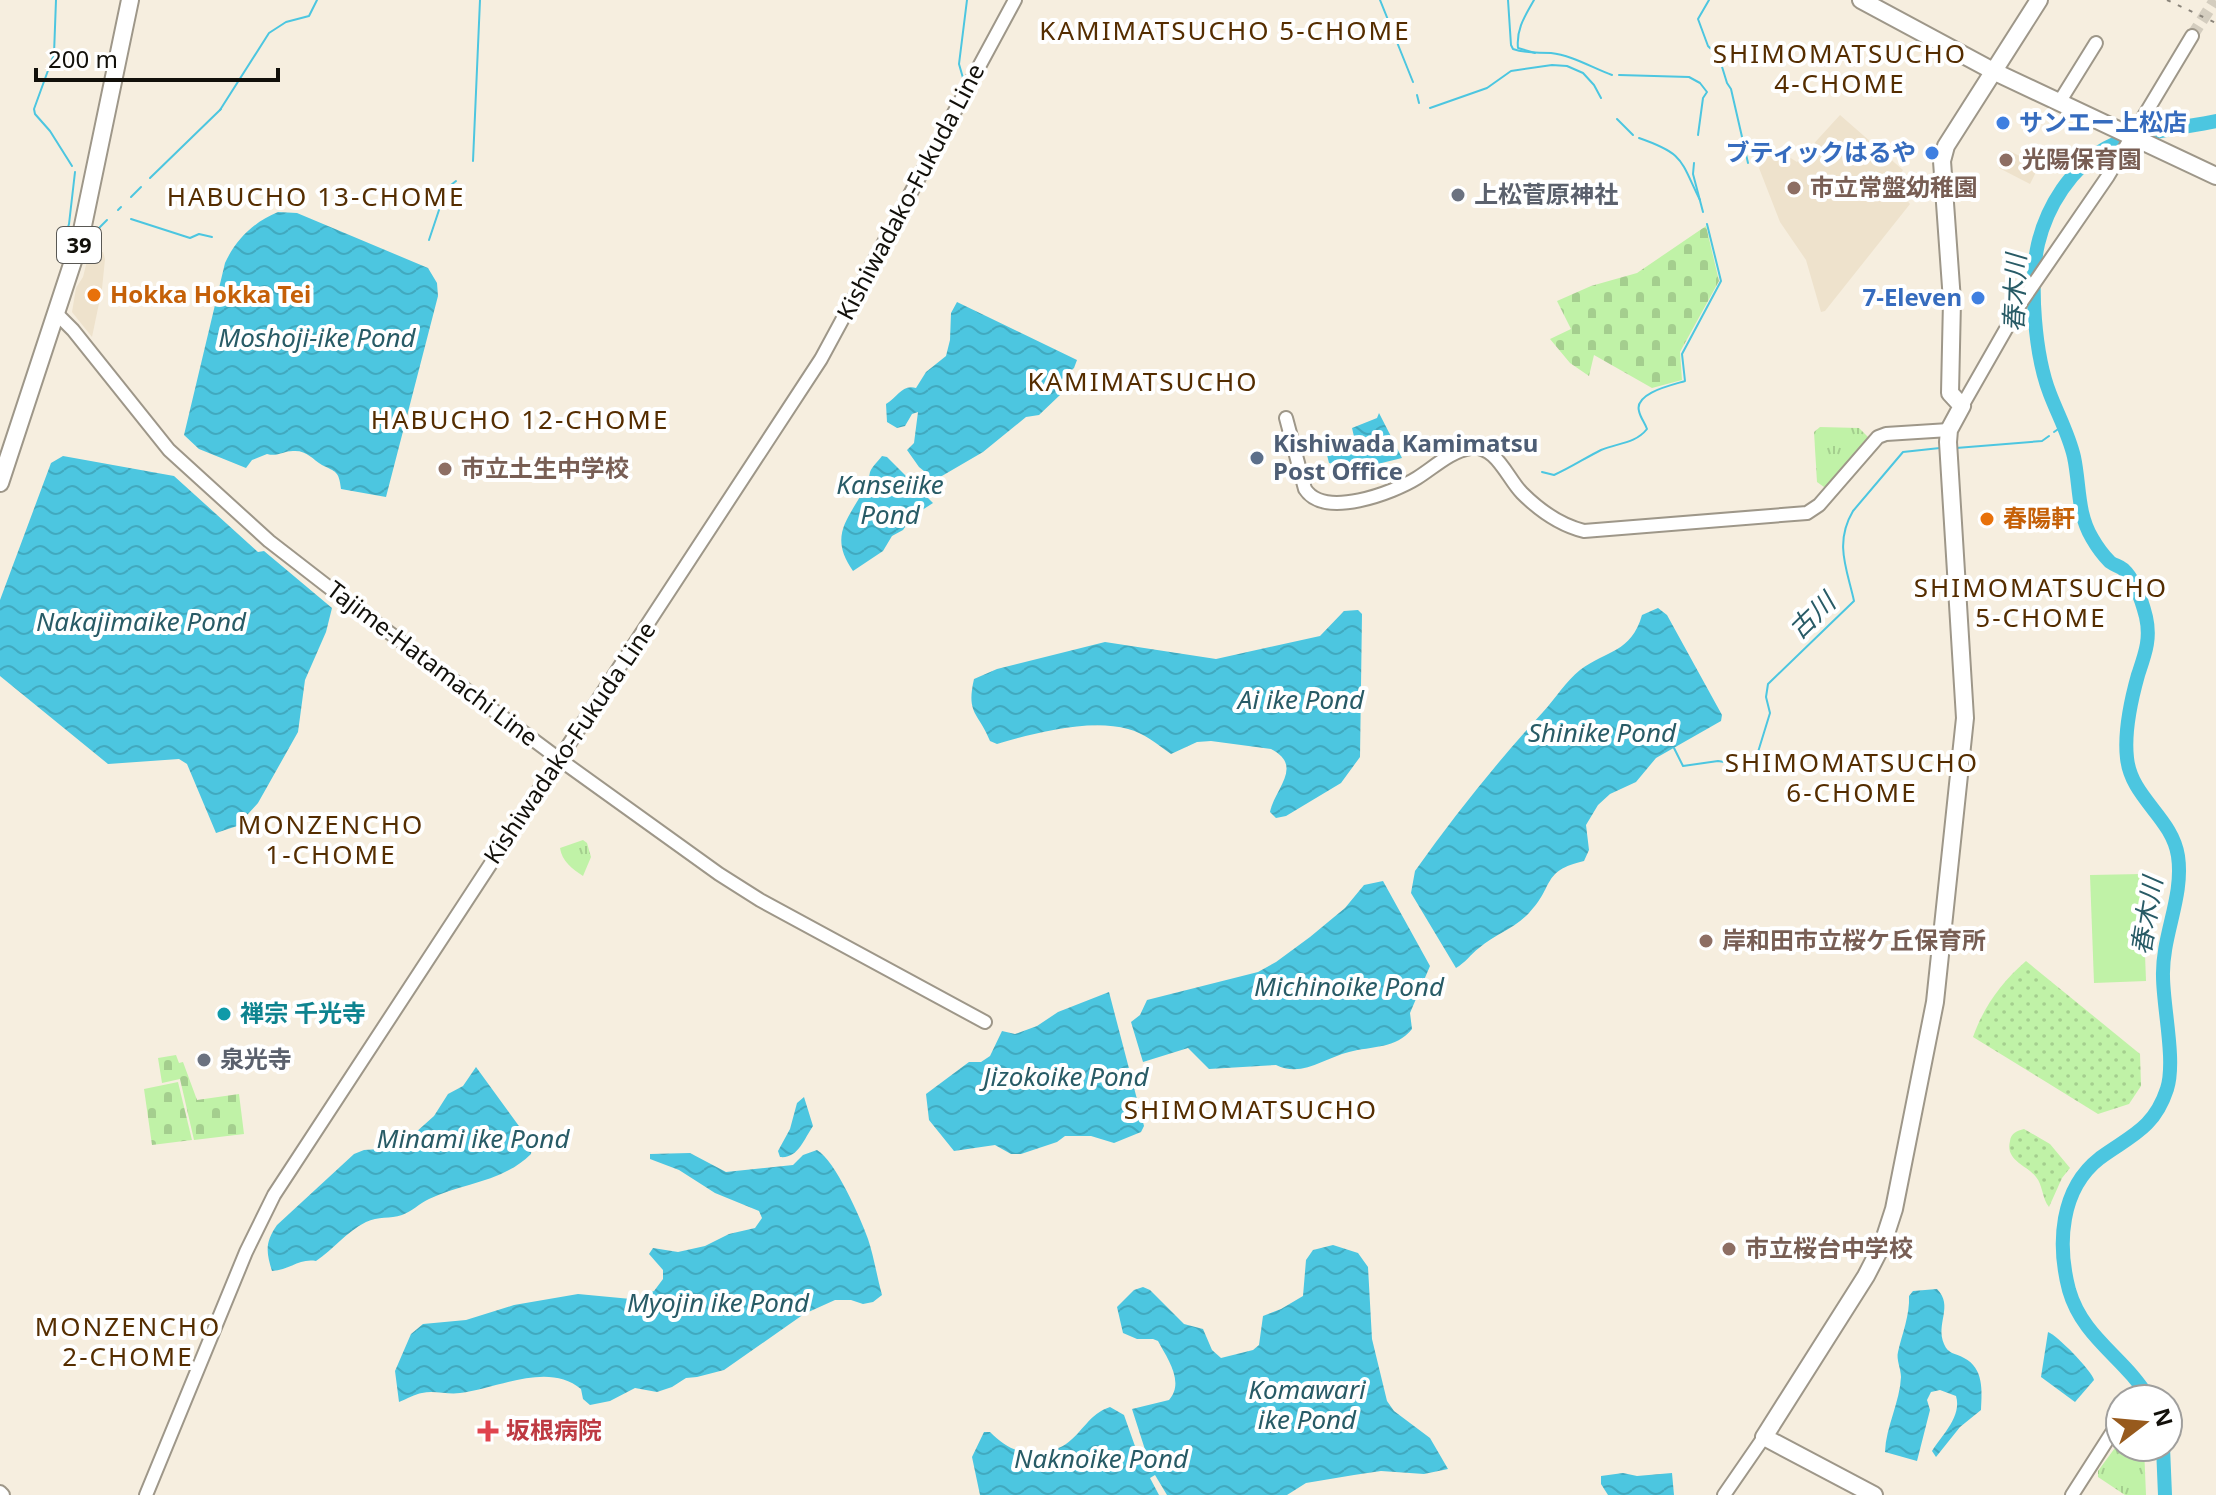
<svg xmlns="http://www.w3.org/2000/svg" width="2216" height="1495" font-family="'Noto Sans','Noto Sans JP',sans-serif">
  <defs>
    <pattern id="grass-dots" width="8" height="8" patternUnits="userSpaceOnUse" patternTransform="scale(2)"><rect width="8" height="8" fill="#c0f2a7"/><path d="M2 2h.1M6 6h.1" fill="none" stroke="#a4ce8e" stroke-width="1.8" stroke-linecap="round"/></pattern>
    <pattern id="cemetery-stones" width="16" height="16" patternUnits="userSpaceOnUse" patternTransform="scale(2)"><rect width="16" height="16" fill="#c0f2a7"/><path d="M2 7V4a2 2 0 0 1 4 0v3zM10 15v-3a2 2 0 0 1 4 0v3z" fill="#a4ce8e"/></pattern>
    <pattern id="park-tufts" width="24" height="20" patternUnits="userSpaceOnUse" patternTransform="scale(2)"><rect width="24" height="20" fill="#c0f2a7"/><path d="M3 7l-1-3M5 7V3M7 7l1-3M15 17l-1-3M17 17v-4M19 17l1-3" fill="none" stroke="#a4ce8e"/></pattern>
    <pattern id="water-waves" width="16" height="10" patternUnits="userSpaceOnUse" patternTransform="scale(2)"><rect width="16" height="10" fill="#4cc6e0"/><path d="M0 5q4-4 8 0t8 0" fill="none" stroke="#41a9bf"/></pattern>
  </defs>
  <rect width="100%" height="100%" fill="#f6eedf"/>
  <g fill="#eee2cc">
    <path d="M1840,115L1903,170L1893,185L1910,204L1825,311L1821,312L1806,260L1780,222L1759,168L1775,148L1797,162Z"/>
    <path d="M2008,150L2039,166L2030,184L1999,168Z"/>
    <path d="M103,252L105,259L102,289L92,337L72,312L76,288L83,277L89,253Z"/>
  </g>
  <g fill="url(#grass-dots)">
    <path d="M2026,961L2140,1054L2141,1086L2129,1104L2098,1114L1973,1037C1984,1006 2001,983 2026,961Z"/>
    <path d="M2024,1129L2050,1144L2070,1168L2062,1178L2049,1207C2042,1199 2043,1185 2036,1177C2027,1165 2005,1161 2010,1141C2011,1133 2017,1131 2024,1129Z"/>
  </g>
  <g fill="url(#cemetery-stones)">
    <path d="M1706,226L1719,281L1680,352L1682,380L1652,388L1594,355L1589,376L1570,363L1550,339L1571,329L1557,301L1591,286L1637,273Z"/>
    <path d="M176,1055L179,1063L183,1062L197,1100L239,1094L244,1134L194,1140L180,1079L162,1083L158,1058Z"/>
    <path d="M178,1082L192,1140L152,1145L144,1089Z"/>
  </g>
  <g fill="url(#park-tufts)">
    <path d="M1820,427L1859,428L1868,437L1829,486L1824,487L1817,482L1814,432Z"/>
    <path d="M583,840L587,843L591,857L583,876C572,869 562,861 560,848Z"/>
    <path d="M2120,1441V1447H2144L2146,1495H2125L2098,1477V1471Z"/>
  </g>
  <path fill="#c0f2a7" d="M2142,874L2146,981L2094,983L2090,875Z"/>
  <g fill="url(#water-waves)">
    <path d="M278,212L297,213L428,268L437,283L438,296L386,497L341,489C339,471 336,472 322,465C312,459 307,450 293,451C283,451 278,457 267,454L252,460L246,468L199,449L184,435L225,263C236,239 254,222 278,212Z"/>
    <path d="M957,302L1077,360L1074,368L1059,382L1060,395L1039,415L1026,417L983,452L935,480L919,467L907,450L914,443L918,412L912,414L905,426L897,428L887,422L886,404C898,397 902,384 916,388L926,372L946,356L950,340L951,313Z"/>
    <path d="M1379,413L1402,458L1345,472L1343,466L1329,463L1327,455L1355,441L1352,428L1377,418Z"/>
    <path d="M63,456L174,476L258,552L264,551L332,608L326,632L305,680L298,732L258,803L237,826L216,833L187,764L179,759L108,764L0,676V600L51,463Z"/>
    <path d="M882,456L887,457L933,503L913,516L903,530L892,536L883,551L853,571C827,534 850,518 867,484C869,480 869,476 870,472C872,467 878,461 882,456Z"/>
    <path d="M1658,608L1667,615L1722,715L1721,721L1656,758L1636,782L1610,794L1598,805L1586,825L1589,850L1584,861C1541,871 1555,886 1529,913C1514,929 1495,934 1479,948C1470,955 1466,962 1456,968L1411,893L1415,871C1454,816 1497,762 1543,712C1555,699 1566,681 1580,670C1607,650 1631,653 1642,615Z"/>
    <path d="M1358,610L1362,614L1360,757L1341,783L1286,816L1276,818L1270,812C1275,788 1304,766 1271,749L1211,741L1197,742L1171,754C1157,744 1144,733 1128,729C1090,718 1034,733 997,744L990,741C978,712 966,714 974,679L997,669L1105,642L1216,659L1320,636L1344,611Z"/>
    <path d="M1383,881L1430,966L1410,1013L1412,1029C1396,1049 1372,1046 1349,1052C1324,1058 1302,1078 1276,1065L1209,1069L1188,1048L1143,1062L1131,1022L1140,1015L1147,1000L1258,972L1276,962L1310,937L1345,908L1364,885Z"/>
    <path d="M1109,992L1144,1126L1141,1132L1114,1143L1091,1136H1065L1057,1142L1021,1154H1011L995,1145L954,1151L929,1120L926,1094L969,1062H981L990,1056L1002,1031L1015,1034L1037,1026L1058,1012Z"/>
    <path d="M476,1067L532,1144L531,1154C503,1182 463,1183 429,1199C420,1203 411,1212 402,1215C390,1219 378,1216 366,1222C346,1232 334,1249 316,1261C299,1258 290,1270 272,1271C266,1252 265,1242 277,1225L354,1154L364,1150L396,1148L405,1142L434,1116L448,1094L463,1086Z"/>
    <path d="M804,1097L813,1126C804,1139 798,1159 780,1157L778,1151L790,1129L797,1103Z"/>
    <path d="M817,1150C835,1160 861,1219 868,1239C874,1257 877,1277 882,1295L873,1302L863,1304L851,1300H835L804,1314L724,1370L697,1377L686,1378L672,1387L657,1392L635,1388L610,1401L590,1405L583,1399L581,1389C548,1361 496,1389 460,1393C448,1395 434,1390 422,1393C415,1394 407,1399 399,1402L395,1371L411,1334L423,1324L466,1320L514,1305L578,1294L631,1299L654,1291L663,1279V1270L649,1254L653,1248L678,1252L705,1246L729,1234L755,1228L762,1218L759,1211L715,1193L679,1170L650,1159V1154L690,1153L726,1172L793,1165L803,1155Z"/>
    <path d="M1333,1245L1358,1253L1368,1267L1372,1339L1387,1401L1394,1411L1430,1438L1448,1469L1424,1474L1381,1471L1354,1475L1306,1483L1287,1495H1167L1155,1475L1150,1478L1159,1495H980L972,1457L984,1432H990C1007,1449 1024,1457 1048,1451C1054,1449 1061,1448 1066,1444C1083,1432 1089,1414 1110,1407L1124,1415L1142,1466L1148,1467V1459L1132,1409L1169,1400C1185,1382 1167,1358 1158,1341L1153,1339H1137L1123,1333L1117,1307L1134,1290L1143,1287L1150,1290L1184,1324L1203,1329L1212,1350L1221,1358L1253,1350L1259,1345L1263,1316L1281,1309L1303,1296L1306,1260L1313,1250Z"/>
    <path d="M1937,1289C1954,1306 1935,1324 1944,1344C1948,1354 1955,1353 1964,1358C1984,1368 1982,1391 1981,1410L1960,1427L1936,1457L1932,1451C1943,1434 1962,1416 1956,1396L1940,1390L1931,1392L1927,1400L1930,1410L1917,1461L1885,1452C1886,1426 1900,1402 1901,1377C1901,1369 1896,1359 1898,1352C1902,1334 1910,1315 1909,1296L1913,1291Z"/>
    <path d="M2048,1332C2057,1335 2092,1371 2094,1380L2075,1402L2041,1377Z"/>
    <path d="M1623,1473L1637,1476L1672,1473L1674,1495H1608L1601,1484V1476Z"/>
  </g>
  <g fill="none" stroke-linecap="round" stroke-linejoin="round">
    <g stroke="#4cc6e0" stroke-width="2">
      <path d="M56,0L54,54L34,109L35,114L50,131L72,166"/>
      <path d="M1380,0L1413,82"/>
      <path d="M1508,0L1511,45L1513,49C1527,54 1537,52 1551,53C1571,55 1593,68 1612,75"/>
      <path d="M1534,0C1525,16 1516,29 1518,48L1535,53"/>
      <path d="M1709,0L1698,19L1708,46L1719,57L1727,83L1731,89L1748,163"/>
      <path d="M1619,75L1689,77L1700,83L1707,92L1703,98L1698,135"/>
      <path d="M963,78L959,64L967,0"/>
      <path d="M1417,95L1419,103"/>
      <path d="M1430,108L1487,88L1511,71L1552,65L1567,66L1583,73L1594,85L1601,98"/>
      <path d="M220,110L269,33L286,22L309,16L317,0"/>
      <path d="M1617,119L1633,135"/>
      <path d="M1639,138C1685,154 1680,160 1700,200"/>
      <path d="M473,161L480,0"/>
      <path d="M1694,163L1693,174L1703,212"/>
      <path d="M150,178L221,109"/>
      <path d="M131,197L141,187"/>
      <path d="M118,210L121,207"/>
      <path d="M131,219L190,238L199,234L212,237"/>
      <path d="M95,232L107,220"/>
      <path d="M429,240L446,189L456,181"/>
      <path d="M63,244L69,224L75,172"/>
      <path d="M2054,432L2064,425"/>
      <path d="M1956,448L2042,441L2049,436"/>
      <path d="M1542,472L1554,475C1570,468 1585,458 1601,450C1617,443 1635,444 1647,429C1645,423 1640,417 1639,411C1634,393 1672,385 1685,381L1682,354L1721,281L1707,224"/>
      <path d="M1674,748L1683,766L1718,761L1743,765L1758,752L1770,713L1766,697L1768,684L1854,601C1847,569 1834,543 1853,511L1903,452L1940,448"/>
    </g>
    <g stroke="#4cc6e0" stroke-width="14">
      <path d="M2149,1399C2126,1358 2083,1339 2069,1290C2057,1244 2060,1189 2100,1158C2130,1136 2154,1129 2167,1089C2176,1061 2163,1007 2163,976C2162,935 2184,897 2178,856C2172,817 2131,798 2127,758C2124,732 2131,700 2138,675C2145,654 2151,639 2146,617C2142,601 2136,581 2123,569C2119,566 2114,565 2110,562C2104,556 2096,545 2092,538C2077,513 2080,485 2074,457C2069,435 2058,415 2050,394C2035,356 2029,284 2038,244C2047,206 2071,168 2106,148C2135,132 2183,128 2216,121"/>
      <path d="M2163,1447L2165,1495"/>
    </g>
    <path stroke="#d4cdbf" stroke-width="12" stroke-dasharray="12 6" stroke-linecap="butt" d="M2192,36L2215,0"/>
    <g stroke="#9e9789" stroke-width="16">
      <g id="minor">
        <path d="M2060,101L2096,43"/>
        <path d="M57,314L73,330L169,450L269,541L340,596L559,759L719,874L760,900L985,1022"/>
        <path d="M1962,406L2022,301L2108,176L2192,36"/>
        <path d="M1286,418L1305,489C1324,519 1393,493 1417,478C1433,468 1451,451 1470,448C1496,444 1507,478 1522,493C1540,511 1560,525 1584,531L1807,513L1819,505L1878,437L1886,434L1949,430"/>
        <path d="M0,1492L3,1495"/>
        <path d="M146,1495L246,1252L274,1195L821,359L1015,0"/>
        <path d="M1724,1495L1764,1437"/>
        <path d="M2072,1495L2120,1420"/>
      </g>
    </g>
    <g stroke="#9e9789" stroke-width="20">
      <g id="major">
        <path d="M1861,0L1995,72L2216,176"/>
        <path d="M0,483L80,240L130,0"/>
        <path d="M1874,1495L1764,1437L1866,1276L1883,1243L1894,1209L1935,1002L1965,718L1948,442L1949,430L1962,406L1950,393L1952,301L1942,161L1946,146L2039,0"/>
      </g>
    </g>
    <use href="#minor" stroke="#fff" stroke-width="12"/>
    <use href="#major" stroke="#fff" stroke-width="16"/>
    <path stroke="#8a847a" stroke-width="2" stroke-dasharray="4 8" stroke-linecap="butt" d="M2167,0L2216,23"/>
  </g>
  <g fill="#3f7fe0" stroke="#fff" stroke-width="3">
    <circle cx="2003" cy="123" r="8"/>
    <circle cx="1932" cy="153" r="8"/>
    <circle cx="1978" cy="298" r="8"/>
  </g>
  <g fill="#8d6e63" stroke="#fff" stroke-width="3">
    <circle cx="2006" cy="160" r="8"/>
    <circle cx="1794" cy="188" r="8"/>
    <circle cx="445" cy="469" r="8"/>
    <circle cx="1706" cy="941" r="8"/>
    <circle cx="1729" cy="1249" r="8"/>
  </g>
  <g fill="#6b7280" stroke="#fff" stroke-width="3">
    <circle cx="1458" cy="195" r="8"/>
    <circle cx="204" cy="1060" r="8"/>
  </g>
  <g fill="#e8710a" stroke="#fff" stroke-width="3">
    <circle cx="94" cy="295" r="8"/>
    <circle cx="1987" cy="519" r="8"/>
  </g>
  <circle fill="#5c6f8a" stroke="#fff" stroke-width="3" cx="1257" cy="458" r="8"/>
  <circle fill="#0f9aa8" stroke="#fff" stroke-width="3" cx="224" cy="1014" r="8"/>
  <path fill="#e0444e" stroke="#fff" stroke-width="3" d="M484 1419h8v8h8v8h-8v8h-8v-8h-8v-8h8z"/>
  <g text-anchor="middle" stroke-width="8" stroke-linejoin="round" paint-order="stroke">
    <rect fill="#fff" stroke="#595854" stroke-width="2" x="57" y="227" width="44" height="36" rx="6"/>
    <g font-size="22" font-weight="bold" fill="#12100a">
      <text x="79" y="253">39</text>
    </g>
    <g font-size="24" font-weight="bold" fill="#366cbe" stroke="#fff" text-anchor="end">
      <text x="2019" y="131" text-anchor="start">サンエー上松店</text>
      <text x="1916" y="161">ブティックはるや</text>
      <text x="1962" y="306">7-Eleven</text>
    </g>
    <g font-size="24" font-weight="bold" fill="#785e54" stroke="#fff" text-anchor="start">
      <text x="2022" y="168">光陽保育園</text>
      <text x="1810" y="196">市立常盤幼稚園</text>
      <text x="461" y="477">市立土生中学校</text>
      <text x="1722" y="949">岸和田市立桜ケ丘保育所</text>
      <text x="1745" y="1257">市立桜台中学校</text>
    </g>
    <g font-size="24" fill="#12100a" stroke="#fff">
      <text transform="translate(911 192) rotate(-62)" y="8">Kishiwadako-Fukuda Line</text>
      <text transform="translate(432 664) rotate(37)" y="8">Tajime-Hatamachi Line</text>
      <text transform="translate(570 743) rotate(-56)" y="8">Kishiwadako-Fukuda Line</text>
    </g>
    <g font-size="24" font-weight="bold" fill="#5b616d" stroke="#fff" text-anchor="start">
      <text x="1474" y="203">上松菅原神社</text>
      <text x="220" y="1068">泉光寺</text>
    </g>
    <g font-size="24" font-weight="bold" fill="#c56008" stroke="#fff" text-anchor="start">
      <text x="110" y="303">Hokka Hokka Tei</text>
      <text x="2003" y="527">春陽軒</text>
    </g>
    <g font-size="24" font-weight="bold" fill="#4e5e75" stroke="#fff" text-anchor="start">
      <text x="1273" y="452">Kishiwada Kamimatsu<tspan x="1273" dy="28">Post Office</tspan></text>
    </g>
    <g font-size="24" font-weight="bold" fill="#0d838f" stroke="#fff" text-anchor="start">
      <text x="240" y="1022">禅宗 千光寺</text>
    </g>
    <g font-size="24" font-weight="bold" fill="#be3a42" stroke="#fff" text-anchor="start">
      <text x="506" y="1439">坂根病院</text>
    </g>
    <g font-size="26" letter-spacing="2" fill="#552d00" stroke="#fff">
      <text x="1225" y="40">KAMIMATSUCHO 5-CHOME</text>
      <text x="1840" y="63">SHIMOMATSUCHO<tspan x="1840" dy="30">4-CHOME</tspan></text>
      <text x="316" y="206">HABUCHO 13-CHOME</text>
      <text x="1143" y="391">KAMIMATSUCHO</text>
      <text x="520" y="429">HABUCHO 12-CHOME</text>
      <text x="2041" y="597">SHIMOMATSUCHO<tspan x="2041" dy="30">5-CHOME</tspan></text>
      <text x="1852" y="772">SHIMOMATSUCHO<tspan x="1852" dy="30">6-CHOME</tspan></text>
      <text x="331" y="834">MONZENCHO<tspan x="331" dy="30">1-CHOME</tspan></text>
      <text x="1251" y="1119">SHIMOMATSUCHO</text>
      <text x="128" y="1336">MONZENCHO<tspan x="128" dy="30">2-CHOME</tspan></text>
    </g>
    <g font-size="26" font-style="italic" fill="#285b66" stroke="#fff">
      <text transform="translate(2015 293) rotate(-88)" y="9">春木川</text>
      <text x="317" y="347">Moshoji-ike Pond</text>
      <text x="890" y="494">Kanseiike<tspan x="890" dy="30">Pond</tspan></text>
      <text transform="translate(1812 616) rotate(-44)" y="9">古川</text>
      <text x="141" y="631">Nakajimaike Pond</text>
      <text x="1301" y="709">Ai ike Pond</text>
      <text x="1602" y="742">Shinike Pond</text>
      <text transform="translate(2147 916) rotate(-81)" y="9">春木川</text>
      <text x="1349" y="996">Michinoike Pond</text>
      <text x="1066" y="1086">Jizokoike Pond</text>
      <text x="473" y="1148">Minami ike Pond</text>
      <text x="718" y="1312">Myojin ike Pond</text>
      <text x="1307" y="1399">Komawari<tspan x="1307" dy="30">ike Pond</tspan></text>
      <text x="1101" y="1468">Naknoike Pond</text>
    </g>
  </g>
  <g transform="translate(2144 1423) rotate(74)"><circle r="38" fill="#ffffff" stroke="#a09f9d" stroke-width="2"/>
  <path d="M0-6L14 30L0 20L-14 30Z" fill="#975a1d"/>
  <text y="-12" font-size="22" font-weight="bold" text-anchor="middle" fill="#12100a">N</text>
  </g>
  <path d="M36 68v12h242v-12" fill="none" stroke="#12100a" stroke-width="4"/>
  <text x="48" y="68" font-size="24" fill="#12100a" stroke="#ffffff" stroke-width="6" paint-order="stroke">200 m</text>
</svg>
